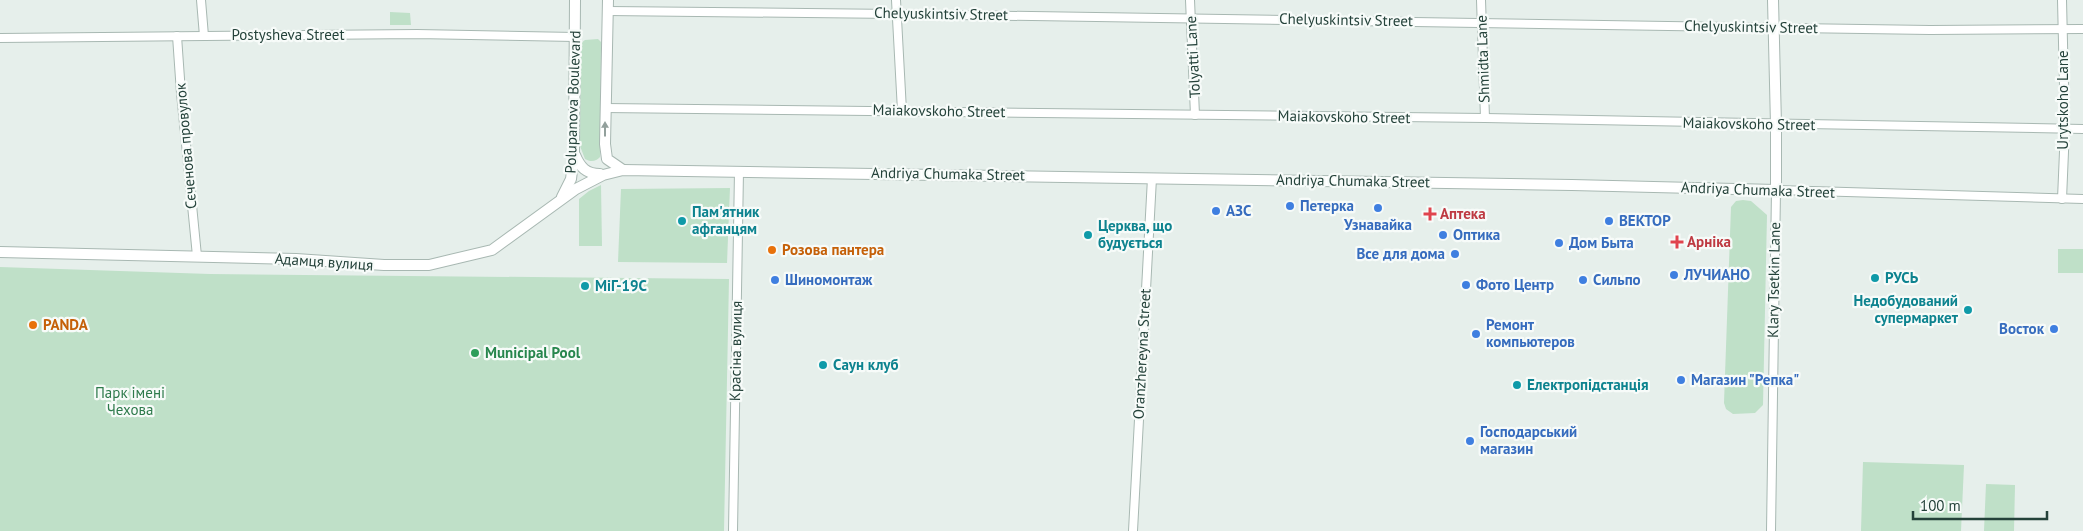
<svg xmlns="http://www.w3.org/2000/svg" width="2083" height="531" font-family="'PT Sans',sans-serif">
  <rect width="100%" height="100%" fill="#e6efeb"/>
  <g fill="#bfe0c8">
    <path d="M390,12L410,13L411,25H390Z"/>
    <path d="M598,39L601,42L600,157C596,162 590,162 585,159L580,146L581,43L585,40Z"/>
    <path d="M601,185L602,246H579V199L589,191Z"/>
    <path d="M730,188L727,263L618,262L621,189Z"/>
    <path d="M1743,200L1751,201L1767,215L1763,405L1755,413L1733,414L1726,409L1724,403L1731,207L1736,201Z"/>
    <rect x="2058" y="249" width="25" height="24"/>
    <path d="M0,267L210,274L729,279L724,531H0Z"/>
    <path d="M1863,462L1964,465L1961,531H1861Z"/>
    <path d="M1986,484L2015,485L2014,531H1984Z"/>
  </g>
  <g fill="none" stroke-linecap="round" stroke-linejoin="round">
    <g stroke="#a8b8b2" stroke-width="10">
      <g id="minor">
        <path d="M201,0L204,36"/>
        <path d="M896,0L902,111"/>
        <path d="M1190,0L1195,115"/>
        <path d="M1481,0L1485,118"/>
        <path d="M608,11L896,14L1930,30L2083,29"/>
        <path d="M177,36L181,93L197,256"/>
        <path d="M0,38L417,34L575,37"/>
        <path d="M605,108L1485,118L2083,129"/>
        <path d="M2062,199L2065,128L2062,0"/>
        <path d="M733,531L739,171"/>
        <path d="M1133,531L1152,178"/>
        <path d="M1771,531L1776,190L2083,199"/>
      </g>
    </g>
    <g stroke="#a8b8b2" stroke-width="12">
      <g id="tertiary">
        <path d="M608,0L605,144L607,159L623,170"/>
        <path d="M575,155C580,167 586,174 600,174"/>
        <path d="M562,197L571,179L574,154L575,0"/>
        <path d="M0,252L296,259L384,265H429L492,250L576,189L603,175L623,170L1572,185L1776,190V125L1773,0"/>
      </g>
    </g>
    <use href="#minor" stroke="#fff" stroke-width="8"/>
    <use href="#tertiary" stroke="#fff" stroke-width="10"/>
  </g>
  <defs><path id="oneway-solid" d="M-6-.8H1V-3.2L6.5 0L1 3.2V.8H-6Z" transform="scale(1.25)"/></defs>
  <use fill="#92a09c" href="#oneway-solid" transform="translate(605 129) rotate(-90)"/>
  <g fill="#3f7fe0" stroke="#f7fbf9" stroke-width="2">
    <circle cx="1290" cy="206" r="5"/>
    <circle cx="1378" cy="208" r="5"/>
    <circle cx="1216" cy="211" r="5"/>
    <circle cx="1609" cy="221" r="5"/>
    <circle cx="1443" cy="235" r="5"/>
    <circle cx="1559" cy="243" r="5"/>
    <circle cx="1455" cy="254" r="5"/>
    <circle cx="1674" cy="275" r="5"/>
    <circle cx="775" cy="280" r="5"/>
    <circle cx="1583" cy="280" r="5"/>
    <circle cx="1466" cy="285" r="5"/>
    <circle cx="2054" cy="329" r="5"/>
    <circle cx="1476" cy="334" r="5"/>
    <circle cx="1681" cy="380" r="5"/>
    <circle cx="1470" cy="441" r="5"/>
  </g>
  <g fill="#e0444e" stroke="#f7fbf9" stroke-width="2">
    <path d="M1427.5 206.5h5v5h5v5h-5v5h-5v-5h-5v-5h5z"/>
    <path d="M1674.5 234.5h5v5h5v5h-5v5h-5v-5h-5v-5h5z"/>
  </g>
  <g fill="#0f9aa8" stroke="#f7fbf9" stroke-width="2">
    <circle cx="682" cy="221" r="5"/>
    <circle cx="1088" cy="235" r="5"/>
    <circle cx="1875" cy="278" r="5"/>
    <circle cx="585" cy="286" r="5"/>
    <circle cx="1968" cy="310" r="5"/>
    <circle cx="823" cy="365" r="5"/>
    <circle cx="1517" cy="385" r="5"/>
  </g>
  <g fill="#e8710a" stroke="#f7fbf9" stroke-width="2">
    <circle cx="772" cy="250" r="5"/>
    <circle cx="33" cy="325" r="5"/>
  </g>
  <circle fill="#2e9e5b" stroke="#f7fbf9" stroke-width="2" cx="475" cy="353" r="5"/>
  <g text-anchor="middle" stroke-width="4.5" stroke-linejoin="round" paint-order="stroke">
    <g font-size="15" fill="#24423a" stroke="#f7fbf9">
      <text transform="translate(941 14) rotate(1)" y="5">Chelyuskintsiv Street</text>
      <text transform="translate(1346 20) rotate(1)" y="5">Chelyuskintsiv Street</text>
      <text transform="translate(1751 27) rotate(1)" y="5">Chelyuskintsiv Street</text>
      <text x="288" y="40">Postysheva Street</text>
      <text transform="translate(1193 57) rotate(-93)" y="5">Tolyatti Lane</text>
      <text transform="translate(1483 59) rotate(-92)" y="5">Shmidta Lane</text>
      <text transform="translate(2063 100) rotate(-90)" y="5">Urytskoho Lane</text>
      <text transform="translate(573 102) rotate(-88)" y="5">Polupanova Boulevard</text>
      <text transform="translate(939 111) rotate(1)" y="5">Maiakovskoho Street</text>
      <text transform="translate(1344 117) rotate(1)" y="5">Maiakovskoho Street</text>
      <text transform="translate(1749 124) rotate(1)" y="5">Maiakovskoho Street</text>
      <text transform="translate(186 146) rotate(-95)" y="5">Сєченова провулок</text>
      <text transform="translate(948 174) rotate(1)" y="5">Andriya Chumaka Street</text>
      <text transform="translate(1353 181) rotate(1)" y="5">Andriya Chumaka Street</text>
      <text transform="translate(1758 190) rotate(2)" y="5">Andriya Chumaka Street</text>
      <text transform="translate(324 262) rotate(4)" y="5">Адамця вулиця</text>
      <text transform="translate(1774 280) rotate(-89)" y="5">Klary Tsetkin Lane</text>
      <text transform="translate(736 351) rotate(-89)" y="5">Красіна вулиця</text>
      <text transform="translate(1142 354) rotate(-87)" y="5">Oranzhereyna Street</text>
    </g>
    <g font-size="15" font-weight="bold" fill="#366cbe" stroke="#f7fbf9" text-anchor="start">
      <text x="1300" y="211">Петерка</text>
      <text x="1226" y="216">АЗС</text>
      <text x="1619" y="226">ВЕКТОР</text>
      <text x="1378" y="230" text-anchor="middle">Узнавайка</text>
      <text x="1453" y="240">Оптика</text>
      <text x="1569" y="248">Дом Быта</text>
      <text x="1445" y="259" text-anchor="end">Все для дома</text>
      <text x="1684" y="280">ЛУЧИАНО</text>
      <text x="785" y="285">Шиномонтаж</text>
      <text x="1593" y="285">Сильпо</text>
      <text x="1476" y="290">Фото Центр</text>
      <text x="1486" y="330">Ремонт<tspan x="1486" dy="17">компьютеров</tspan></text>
      <text x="2044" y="334" text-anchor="end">Восток</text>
      <text x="1691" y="385">Магазин "Репка"</text>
      <text x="1480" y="437">Господарський<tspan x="1480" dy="17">магазин</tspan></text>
    </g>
    <g font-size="15" font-weight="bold" fill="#0d838f" stroke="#f7fbf9" text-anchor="start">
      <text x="692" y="217">Пам'ятник<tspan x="692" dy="17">афганцям</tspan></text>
      <text x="1098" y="231">Церква, що<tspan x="1098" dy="17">будується</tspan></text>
      <text x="1885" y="283">РУСЬ</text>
      <text x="595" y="291">МіГ-19С</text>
      <text x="1958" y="306" text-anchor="end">Недобудований<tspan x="1958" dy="17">супермаркет</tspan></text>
      <text x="833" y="370">Саун клуб</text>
      <text x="1527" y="390">Електропідстанція</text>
    </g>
    <g font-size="15" font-weight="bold" fill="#be3a42" stroke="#f7fbf9" text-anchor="start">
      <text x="1440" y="219">Аптека</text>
      <text x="1687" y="247">Арніка</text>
    </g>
    <g font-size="15" font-weight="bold" fill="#c56008" stroke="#f7fbf9" text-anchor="start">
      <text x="782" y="255">Розова пантера</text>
      <text x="43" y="330">PANDA</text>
    </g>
    <g font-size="15" font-weight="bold" fill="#27864d" stroke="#f7fbf9" text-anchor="start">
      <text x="485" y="358">Municipal Pool</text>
    </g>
    <g font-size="15" fill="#2d7a4b" stroke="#f7fbf9">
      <text x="130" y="398">Парк імені<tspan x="130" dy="17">Чехова</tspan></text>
    </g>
  </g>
  <path d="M1913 511v8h134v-8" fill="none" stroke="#24423a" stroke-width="2.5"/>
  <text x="1920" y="511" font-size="15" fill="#24423a" stroke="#f7fbf9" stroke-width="4" paint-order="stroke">100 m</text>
</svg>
